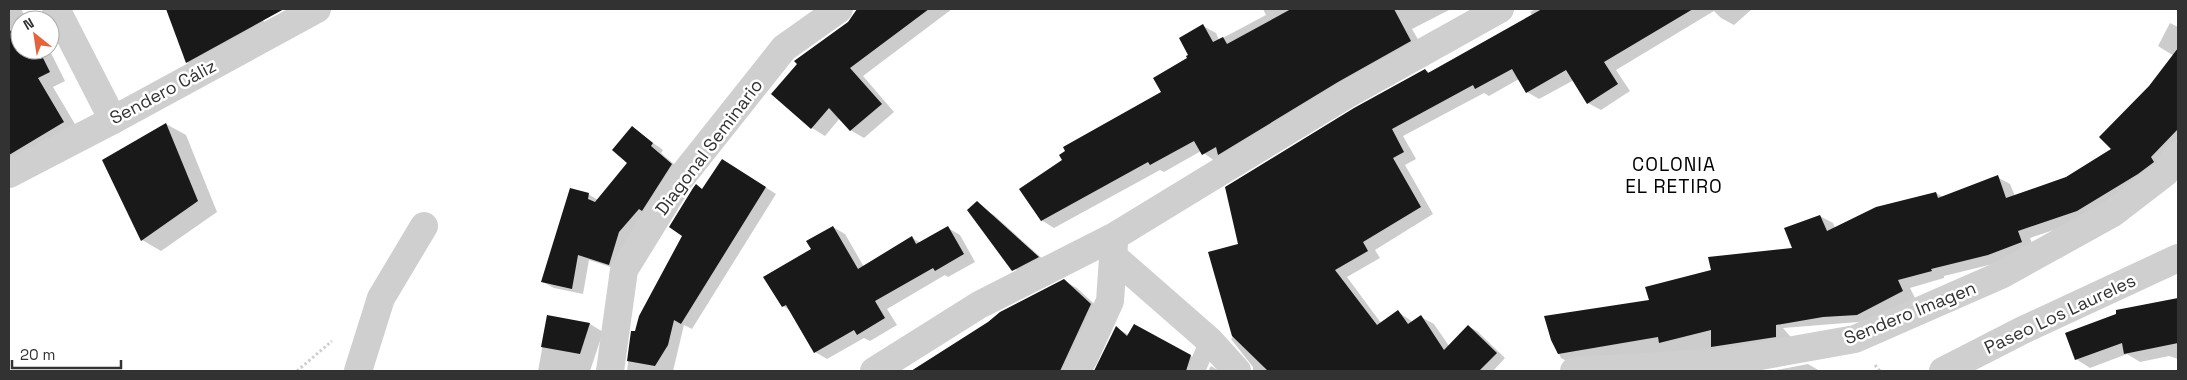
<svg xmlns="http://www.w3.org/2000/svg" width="2187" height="380" font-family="'Space Grotesk',sans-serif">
  <rect width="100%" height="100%" fill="#fff"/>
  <g fill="#0003">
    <path d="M9,9H21L27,20H20V50H46L51,53L65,81L53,87L79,131L9,166Z"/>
    <path d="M168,9H258L270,35L203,71L187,62Z"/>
    <path d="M859,9H952L863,76L894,112L864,138L850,130L840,118L825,136L812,128L849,23Z"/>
    <path d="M1263,9H1451L1412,29L1423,48L1216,162L1201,151L1164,172L1160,170L1054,228L1041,220L1162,92L1189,59L1203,26L1216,33L1219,40L1266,15Z"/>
    <path d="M1536,9H1752L1734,25L1721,18L1714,11L1616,70L1630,91L1601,110L1588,103L1574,80L1539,99L1527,92L1519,79L1489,96L1484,93L1403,136L1416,159L1405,165L1433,214L1375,250L1380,258L1347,277L1381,323L1398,312L1413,322L1421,317L1434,324L1449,346L1468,326L1477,331L1505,358L1493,371H1472L1458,357L1466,371H1311L1309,368L1307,371H1253V367L1231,339L1233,337L1240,245L1425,70L1431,73L1532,15L1530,12Z"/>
    <path d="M2170,23L2178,27V139L2164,158L2090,218L2030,238L2034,249L2001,262L1944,276V278L1910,288L1915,298L1871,321L1783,328L1796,343L1622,360L1613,355L1574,365L1561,358L1552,339L1793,249L1820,216L1833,223L1835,228L1936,193L1943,197L1997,177L2010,184L2015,196L2066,178L2113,149L2150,87L2174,56L2158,46Z"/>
    <path d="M166,124L186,135L217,212L161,251L142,240Z"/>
    <path d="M632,128L663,150L661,153L682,171L620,270L589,260L583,294L554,288L543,282L588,194L598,200L628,162Z"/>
    <path d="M732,166L776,194L692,329L684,325L673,371H627L632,332L636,333L684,235L696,186L703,190Z"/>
    <path d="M985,210L994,215L1047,263L1024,274L1015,269Z"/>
    <path d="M833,227L845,234L864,267L912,238L921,243L948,228L960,235L975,262L948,277L945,275L887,309L897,325L870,341L864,338L827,359L815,352L792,312L783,306L812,249Z"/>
    <path d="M1064,281L1077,288L1103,312L1076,371H913L989,323Z"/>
    <path d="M2178,299V359L2169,356L2140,362L2127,354L2090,368L2076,359L2118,315L2117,311Z"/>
    <path d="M548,317L590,324L603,332L590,371H538Z"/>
    <path d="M1116,328L1129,335L1191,356L1203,363L1201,371H1095Z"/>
    <path d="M1808,364L1820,371H1771Z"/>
    <path d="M1211,366L1219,371H1208Z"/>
  </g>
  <g fill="#191919">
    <path d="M166,9H284L186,63Z"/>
    <path d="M857,9H929L850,68L882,104L850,131L829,108L811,129L771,94L797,64L794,61L848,22Z"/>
    <path d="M1291,9H1394L1411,41L1338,82L1218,155L1216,147L1202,155L1194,141L1150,165L1148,162L1041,221L1019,189L1062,160L1059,155L1065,151L1063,147L1161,92L1153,78L1187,58L1186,56L1188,55L1179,38L1203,24L1213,42L1223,37L1227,44Z"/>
    <path d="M1542,9H1693L1604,62L1618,84L1587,104L1566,70L1526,93L1512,69L1475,89L1473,85L1392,129L1404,152L1393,158L1421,207L1363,242L1368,251L1335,270L1377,325L1398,310L1408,324L1421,315L1444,350L1468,325L1497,353L1479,371H1268L1232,336L1208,252L1238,244L1225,187L1354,108L1425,69L1428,73Z"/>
    <path d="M9,28L20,50H39L50,72L38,78L64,122L9,155Z"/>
    <path d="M2178,48V129L2151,157L2154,162L2138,174L2077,211L2018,231L2022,242L1988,255L1931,269L1932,271L1898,280L1903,291L1857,315L1823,317L1776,325V337L1711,347V330L1659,343L1658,337L1558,354L1551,340L1544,316L1649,300L1645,287L1711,270L1708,257L1792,248L1784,228L1820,215L1827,231L1876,207L1936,192L1938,198L1998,175L2006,198L2066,177L2111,149L2099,137L2149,86Z"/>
    <path d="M166,123L198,201L141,241L102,160Z"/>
    <path d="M632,126L653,143L651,146L672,164L642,211L639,209L619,232L609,265L578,255L572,289L541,282L570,188L589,193L588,199L595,202L627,163L612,150Z"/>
    <path d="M722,159L766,187L681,324L674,320L668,345L655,366L627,361L631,331H635L639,316L682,236L669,227L693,188L696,184L702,189Z"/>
    <path d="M977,201L1039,257L1012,271L967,210Z"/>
    <path d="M833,226L858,269L912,236L916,244L948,226L964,254L935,271L933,268L875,301L885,318L857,335L854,330L814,353L786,305L782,307L763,277L811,249L806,241Z"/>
    <path d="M1064,279L1091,304L1060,371H911L988,322L1000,312Z"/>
    <path d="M2178,298V343L2124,354L2122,343L2075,360L2065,333L2116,314V310Z"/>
    <path d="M547,315L590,323L580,354L541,347Z"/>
    <path d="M1134,324L1191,355L1186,371H1094L1116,326L1127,336Z"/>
  </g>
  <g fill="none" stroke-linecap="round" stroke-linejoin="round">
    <g stroke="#cfcfcf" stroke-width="3" stroke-dasharray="2.5 2.5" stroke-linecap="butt">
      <path d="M1875,365L1880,371"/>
      <path d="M297,371L332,341"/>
    </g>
    <path stroke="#cfcfcf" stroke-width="18" d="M1196,371L1209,340"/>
    <g stroke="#cfcfcf" stroke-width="28">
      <path d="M56,9L113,120"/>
      <path d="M1114,257L1209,340L1237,371"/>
      <path d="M358,371L381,298L424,226"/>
      <path d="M610,371L624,270L680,179L784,48L839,9"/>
      <path d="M874,371L979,305L1115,236L1346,95L1500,9"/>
      <path d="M1076,371L1084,358L1110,301L1114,244"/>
      <path d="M1574,371L1727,362L1855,339L2001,275L2113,213L2165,173L2178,155"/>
    </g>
    <g stroke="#cfcfcf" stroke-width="28">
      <path d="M9,174L113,120L317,9"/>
      <path d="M1943,371L2023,330L2178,258"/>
    </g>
  </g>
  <g text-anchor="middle" stroke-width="5" stroke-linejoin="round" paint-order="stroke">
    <g font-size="18" fill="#323232" stroke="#fff">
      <text transform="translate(163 92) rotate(-28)" y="6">Sendero Cáliz</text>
      <text transform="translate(709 147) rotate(-53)" y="6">Diagonal Seminario</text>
      <text transform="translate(1910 313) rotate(-22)" y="6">Sendero Imagen</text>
      <text transform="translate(2060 314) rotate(-25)" y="6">Paseo Los Laureles</text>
    </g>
    <g font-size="19" letter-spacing="1" fill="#000" stroke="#fff">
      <text x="1674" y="171">COLONIA<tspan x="1674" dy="22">EL RETIRO</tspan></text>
    </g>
  </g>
  <rect width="2187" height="380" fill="none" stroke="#323232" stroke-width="20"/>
  <g transform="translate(35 35) rotate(330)"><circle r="24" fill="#ffffff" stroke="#adadad"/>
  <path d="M0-4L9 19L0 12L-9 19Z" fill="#e4633a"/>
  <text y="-8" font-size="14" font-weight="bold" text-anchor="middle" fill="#323232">N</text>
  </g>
  <path d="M12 360v8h109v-8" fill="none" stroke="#323232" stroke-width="2.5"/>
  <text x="20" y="360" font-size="15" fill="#323232" stroke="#ffffff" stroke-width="4" paint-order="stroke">20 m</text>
</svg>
